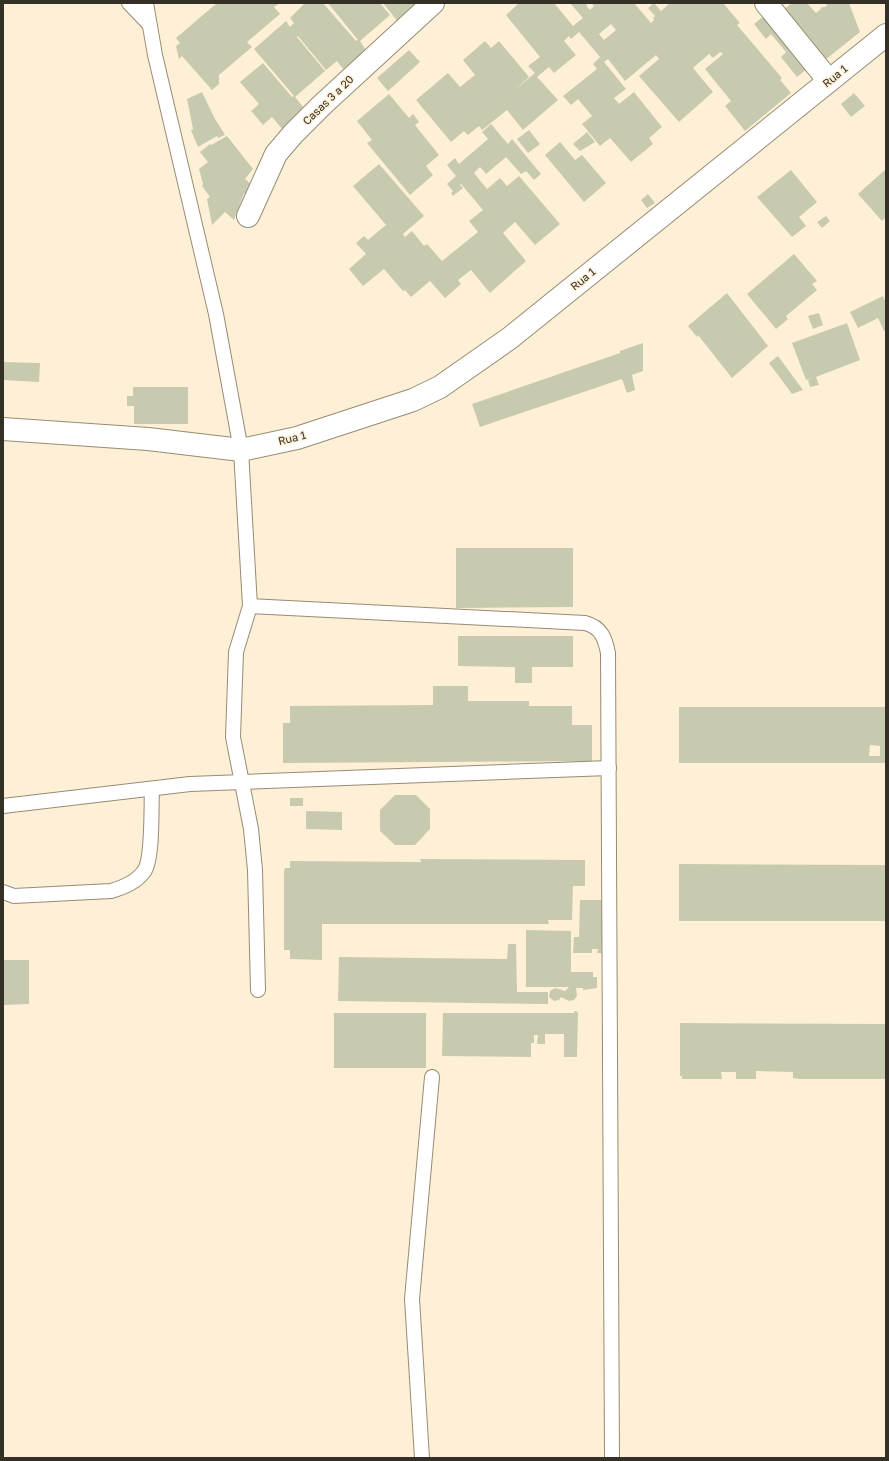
<svg xmlns="http://www.w3.org/2000/svg" width="889" height="1461" font-family="'Golos Text',sans-serif">
  <rect width="100%" height="100%" fill="#fef0d7"/>
  <g fill="#c8caaf" fill-rule="evenodd">
    <path d="M217,3H280L274,7L280,14L247,42L252,47L219,75V84L212,90L182,56L179,59L176,46L180,43L176,38Z"/>
    <path d="M305,3H323L356,41L358,40L328,3H380L390,15L360,41L366,50L343,69L337,61L326,70L298,36L297,37L325,71L295,97L304,108L284,131L272,117L263,125L251,111L259,104L240,82L263,63L292,97L294,96L254,49L286,21L290,27L294,23L290,18Z"/>
    <path d="M383,3H424L399,23Z"/>
    <path d="M519,3H554L573,26L583,18L570,3H589L586,5L590,10L594,6L591,3H634L651,23L654,20L653,18L655,16L648,8L654,3L661,11L670,3H726L724,4L740,23L737,25L782,78L780,80L791,93L745,131L725,106L731,101L705,69L723,54L720,52L713,58L709,54L693,68L713,92L679,122L639,76L659,59L656,55L625,81L608,59L604,62L626,89L614,98L619,104L634,92L662,127L649,138L653,144L631,162L610,138L600,146L582,124L592,116L578,99L571,105L563,96L597,69L593,64L600,57L579,32L571,39L569,36L564,41L576,55L554,73L549,67L537,77L558,100L523,130L507,110L482,130L479,126L468,135L464,131L451,142L416,100L448,73L460,87L475,75L463,60L485,41L491,48L499,41L529,77L512,92L535,73L528,66L540,57L506,15ZM611,24L616,30L604,40L599,34Z"/>
    <path d="M792,3H807L816,13L821,9L820,8L827,6L826,3H849L860,32L825,60L822,57L797,77L781,57L786,52L771,34L766,39L754,24L766,14L783,10Z"/>
    <path d="M409,50L420,62L388,91L377,78Z"/>
    <path d="M202,92L215,119L225,135L218,138L217,136L198,147L191,130L193,129L187,99Z"/>
    <path d="M854,93L865,106L851,117L841,104Z"/>
    <path d="M389,94L409,118L413,114L419,122L415,125L439,155L426,166L433,175L410,195L367,143L372,140L357,121Z"/>
    <path d="M491,124L508,144L512,139L541,174L534,180L526,171L521,174L506,157L486,174L480,167L474,173L487,189L500,178L507,186L519,176L560,224L535,245L515,222L503,233L526,261L490,293L471,270L458,280L461,284L445,298L430,281L411,297L405,290L403,291L384,269L363,286L349,269L366,254L356,243L364,236L368,240L386,225L353,186L379,164L424,216L403,234L405,237L412,231L424,246L427,244L442,261L478,232L469,221L483,210L461,184L460,185L463,188L453,196L451,193L453,191L447,184L456,176L447,165L455,158L459,164L488,139L482,132Z"/>
    <path d="M529,130L540,144L528,153L517,139Z"/>
    <path d="M587,132L595,142L580,151L573,144Z"/>
    <path d="M227,136L253,169L245,179L252,185L245,194L244,193L234,220L225,212L212,225L207,199L210,197L202,186L203,184L199,169L208,162L200,152L210,144L211,145Z"/>
    <path d="M560,142L575,160L582,155L606,183L584,202L545,155Z"/>
    <path d="M886,169V220L885,218L882,221L858,194Z"/>
    <path d="M791,170L817,202L799,217L806,226L792,237L757,197Z"/>
    <path d="M648,194L655,203L647,208L641,200Z"/>
    <path d="M826,216L830,221L822,228L817,222Z"/>
    <path d="M794,254L817,281L812,284L817,290L786,316L788,319L776,329L747,294Z"/>
    <path d="M727,293L768,346L732,378L698,335L697,337L688,326Z"/>
    <path d="M883,296L886,303V331H884L878,318L858,328L850,312Z"/>
    <path d="M819,313L823,325L813,329L808,316Z"/>
    <path d="M847,323L860,360L816,377L819,385L810,387L808,380L813,378L806,380L792,343Z"/>
    <path d="M643,343V371L632,375L635,390L627,393L622,379L480,427L472,404L620,353V351Z"/>
    <path d="M778,356L803,390L792,394L769,363Z"/>
    <path d="M3,362L40,363L39,382L3,380Z"/>
    <path d="M133,387H188V424H134V406H127V396H133Z"/>
    <path d="M456,548H573V607L456,608Z"/>
    <path d="M458,636H573V667H532V683H515V667L458,666Z"/>
    <path d="M433,686H468V701H529V706H572V725H592V761L283,763V723H290V706L433,705Z"/>
    <path d="M679,707H886V763H679ZM870,745L880,746V756H869Z"/>
    <path d="M395,795H416L430,809V829L415,845H395L380,831V810Z"/>
    <rect x="290" y="798" width="13" height="8"/>
    <path d="M306,811L342,812V830L306,829Z"/>
    <path d="M420,859L585,860V886H573L572,920H548L549,924H322V960L290,959V950H284V871L285,868H290V861L421,862Z"/>
    <path d="M679,864L886,865V921H679Z"/>
    <path d="M580,900H616L615,954L597,953L598,949H592V953H573L574,937H579Z"/>
    <path d="M526,930L571,931V972H593V977H597V988L583,990V988H576L577,996L574,1000L569,1001L561,997L559,1000L554,1001L549,997L550,991L555,988L565,991L569,987H526Z"/>
    <path d="M508,944H516L517,992H548V1004L338,1001L339,957L507,959Z"/>
    <path d="M3,960H29V1004L3,1005Z"/>
    <path d="M574,1011L578,1012L577,1057H564V1034H545V1044H537L538,1035H534V1043H531V1057L442,1056L443,1013H574Z"/>
    <rect x="334" y="1013" width="92" height="55"/>
    <path d="M680,1023L886,1024V1079H800L793,1078V1072L756,1071V1079H736V1072H721L722,1079H682V1076H680Z"/>
  </g>
  <g fill="none" stroke-linecap="round" stroke-linejoin="round">
    <g stroke="#978b73" stroke-width="16">
      <g id="service">
        <path d="M129,3L149,24"/>
        <path d="M146,3L155,55L216,314L241,450L250,606L236,652L233,737L251,829L255,870L258,990"/>
        <path d="M250,606L585,623C601,627 605,638 608,653L612,1458"/>
        <path d="M3,806L190,784L609,768"/>
        <path d="M3,892L14,896L111,891C124,887 137,882 145,870C153,856 151,806 152,789"/>
        <path d="M422,1458L412,1299L432,1077"/>
      </g>
    </g>
    <g stroke="#978b73" stroke-width="24">
      <g id="minor">
        <path d="M766,3L829,81"/>
        <path d="M248,216L276,154L293,134L322,105L433,3"/>
        <path d="M3,429L148,439L241,450L297,438L413,400L440,387L510,338L886,35"/>
      </g>
    </g>
    <use href="#service" stroke="#fff" stroke-width="14"/>
    <use href="#minor" stroke="#fff" stroke-width="22"/>
  </g>
  <g text-anchor="middle" stroke-width="3" stroke-linejoin="round" paint-order="stroke">
    <g font-size="11" fill="#353026" stroke="#fef0d7">
      <text transform="translate(835 76) rotate(-39)" y="4">Rua 1</text>
      <text transform="translate(328 100) rotate(-44)" y="4">Casas 3 a 20</text>
      <text transform="translate(583 279) rotate(-39)" y="4">Rua 1</text>
      <text transform="translate(292 438) rotate(-14)" y="4">Rua 1</text>
    </g>
  </g>
  <rect width="889" height="1461" fill="none" stroke="#353026" stroke-width="8"/>
</svg>
